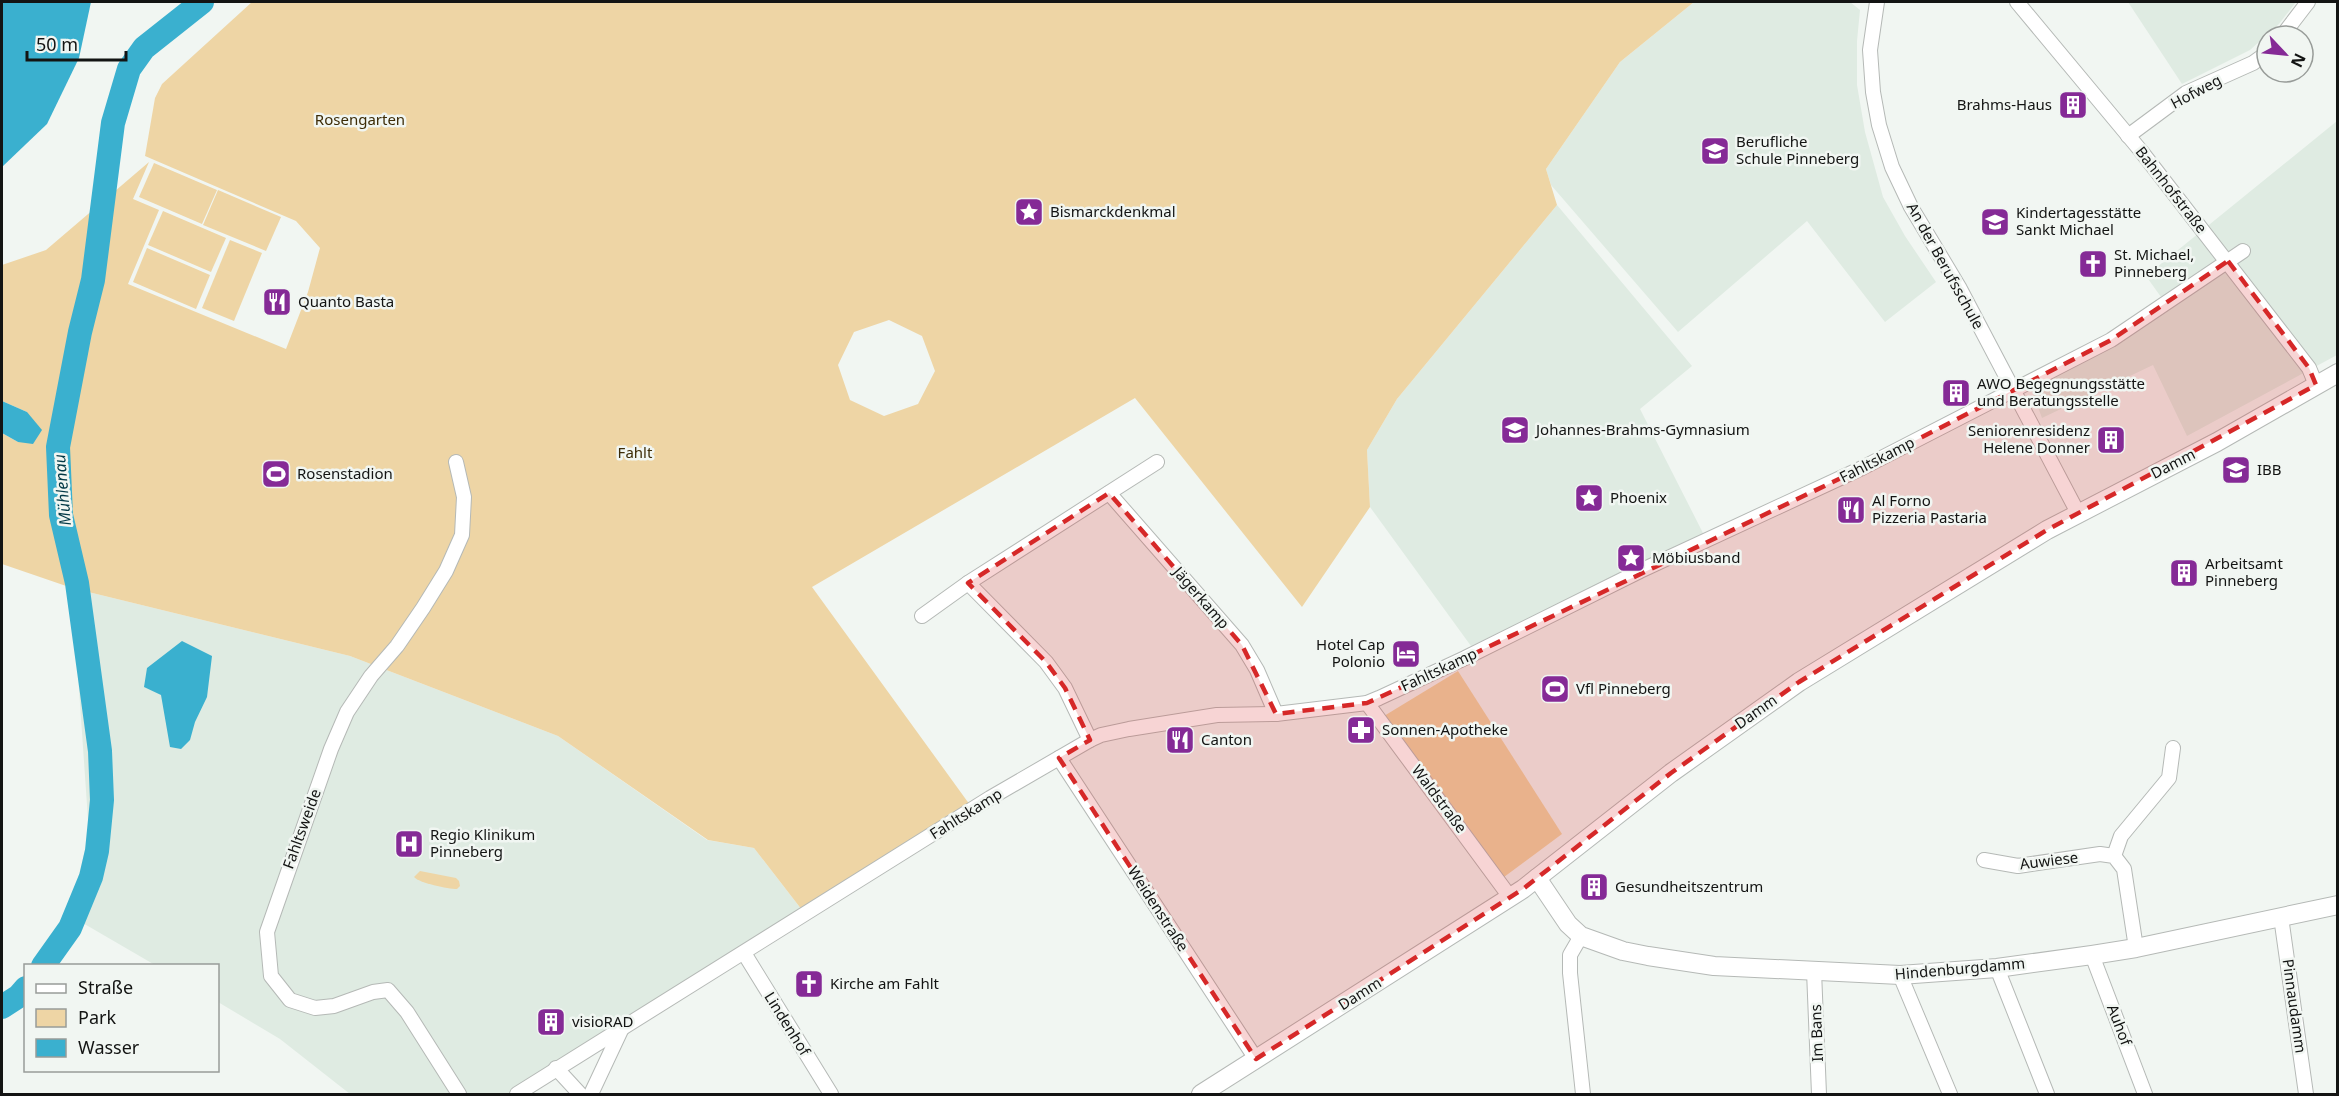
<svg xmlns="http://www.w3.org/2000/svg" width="2339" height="1096" font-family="'Noto Sans',sans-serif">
  <rect width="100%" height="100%" fill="#f1f6f2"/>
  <g fill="#dfebe2">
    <path d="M1694,2H1850L1860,10L1857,41V85L1865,132L1883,197L1905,236L1936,282L1885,322L1807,221L1678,332L1551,185L1546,169L1620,62Z"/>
    <path d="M2128,2H2296L2279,24L2250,50L2182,84Z"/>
    <path d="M2337,121V355L2187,436L2153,365L2042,418L2026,375L2102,337L2161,297L2146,276Z"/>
    <path d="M1557,205L1692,366L1640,409L1704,535L1471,646L1370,507L1367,450L1397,399Z"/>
    <path d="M72,588L350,656L558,736L707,840L754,848L802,910L507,1094H350L280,1039L218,1002V966L155,965L69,915L89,834Z"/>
  </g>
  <g fill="#eed5a5" fill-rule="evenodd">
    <path d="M252,2H1694L1620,62L1546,169L1557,205L1397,399L1367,450L1370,507L1302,607L1135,398L812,587L970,805L802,910L754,848L708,840L558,736L350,656L72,588L2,564V433L18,442L27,412L2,401V265L46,250L149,162L133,199L159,210L128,284L286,349L308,292L320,248L296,221L145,156L155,98L162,84ZM889,320L922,336L935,371L918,404L884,416L850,400L838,365L854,332Z"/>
    <path d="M154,163L217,190L202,224L139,197Z"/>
    <path d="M218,190L281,217L266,251L203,225Z"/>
    <path d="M163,211L226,238L211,272L148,245Z"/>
    <path d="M230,240L262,253L234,321L202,308Z"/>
    <path d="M147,248L210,275L196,309L133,282Z"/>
    <path d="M1458,671L1562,834L1504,877L1384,716Z"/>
    <path d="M420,871L456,878L459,881L460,886L457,889C448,889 419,883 414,877Z"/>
  </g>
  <g fill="#3ab0cf">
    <path d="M2,2H91L79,58L47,124L2,167Z"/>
    <path d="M2,401L27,412L42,430L33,444L18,442L2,433Z"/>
    <path d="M182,641L212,656L207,697L195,722L190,740L181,749L170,747L161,695L144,687L147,668Z"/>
  </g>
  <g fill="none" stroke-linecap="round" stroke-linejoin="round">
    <g stroke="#3ab0cf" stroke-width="24">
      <path d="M43,966L70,928L91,877L97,851L102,800L100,751L77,583L61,515L58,447L80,332L93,280L113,123L129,69L144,48L202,2"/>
      <path d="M2,1007L19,996L26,988"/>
    </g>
    <g stroke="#b5b9b6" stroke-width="16">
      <g id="street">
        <path d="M1877,2L1870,50L1873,92L1879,125L1892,167L1911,207L1959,287L2078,513"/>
        <path d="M2017,2L2141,151L2309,368L2316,385"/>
        <path d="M2282,36L2308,2"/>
        <path d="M2128,136L2186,93L2253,63L2267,53"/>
        <path d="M456,462L464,497L462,535L446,571L423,608L397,646L371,676L347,712L331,749L267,932L271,976L290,1000L315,1008L334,1006L373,992L388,990L407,1012L459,1094"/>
        <path d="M1109,493L1242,645L1257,670L1276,714"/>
        <path d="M968,583L1046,662L1065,688L1090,740"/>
        <path d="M922,616L968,583L1157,462"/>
        <path d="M1367,703L1510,897"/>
        <path d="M1059,758L1256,1059"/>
        <path d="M2114,856L2121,836L2169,778L2173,748"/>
        <path d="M1984,860L2018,866L2100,854L2114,856L2124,869L2136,948"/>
        <path d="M2281,917L2306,1094"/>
        <path d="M1581,936L1570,955V973L1583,1094"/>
        <path d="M744,953L831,1094"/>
        <path d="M2092,955L2145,1094"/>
        <path d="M1997,968L2047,1094"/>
        <path d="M1814,971L1819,1094"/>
        <path d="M1900,975L1950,1094"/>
        <path d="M556,1068L580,1094"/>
        <path d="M517,1094L990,798L1090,740L1101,735L1129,729L1217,715L1276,714L1367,703L1379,698L1465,658L1640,571L1862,468L2111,340L2243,251"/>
        <path d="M591,1094L622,1028"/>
      </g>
    </g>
    <g stroke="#b5b9b6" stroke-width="20">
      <g id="secondary">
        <path d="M1537,878L1568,924L1581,936L1623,951L1648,956L1714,966L1900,975L1997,968L2092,955L2136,948L2338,905"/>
        <path d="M1201,1094L1523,889L1671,773L1799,682L2047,530L2217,442L2338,373"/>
      </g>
    </g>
    <use href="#street" stroke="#fff" stroke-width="14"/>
    <use href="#secondary" stroke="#fff" stroke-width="18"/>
  </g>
  <path fill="#d62828" fill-opacity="0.2" stroke="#d62828" stroke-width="4.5" stroke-dasharray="12 8" stroke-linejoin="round" d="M2228,261L2309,368L2316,385L2047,530L1799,682L1671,773L1523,889L1256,1059L1059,758L1090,740L1065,688L1046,662L968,583L1109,493L1242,645L1276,714L1367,703L1465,658L1862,468L2111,340Z"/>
  <defs>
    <g id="building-square" transform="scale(1.5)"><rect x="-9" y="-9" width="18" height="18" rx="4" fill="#852a96" stroke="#f1f6f2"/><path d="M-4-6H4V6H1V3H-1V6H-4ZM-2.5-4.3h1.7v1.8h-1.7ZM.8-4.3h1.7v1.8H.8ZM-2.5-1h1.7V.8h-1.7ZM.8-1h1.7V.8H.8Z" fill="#fff"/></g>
    <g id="school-square" transform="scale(1.5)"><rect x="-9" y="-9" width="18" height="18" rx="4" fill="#852a96" stroke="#f1f6f2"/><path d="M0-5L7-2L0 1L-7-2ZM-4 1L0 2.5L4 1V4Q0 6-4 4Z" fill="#fff"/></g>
    <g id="sight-square" transform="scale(1.5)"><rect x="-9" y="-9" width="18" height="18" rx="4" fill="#852a96" stroke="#f1f6f2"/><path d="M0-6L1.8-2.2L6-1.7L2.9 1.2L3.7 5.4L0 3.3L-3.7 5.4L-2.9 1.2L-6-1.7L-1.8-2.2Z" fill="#fff"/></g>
    <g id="church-square" transform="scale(1.5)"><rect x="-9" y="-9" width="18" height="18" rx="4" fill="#852a96" stroke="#f1f6f2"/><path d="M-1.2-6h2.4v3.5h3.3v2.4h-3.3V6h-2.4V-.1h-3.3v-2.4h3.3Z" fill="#fff"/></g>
    <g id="restaurant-square" transform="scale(1.5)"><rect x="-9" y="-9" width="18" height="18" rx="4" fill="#852a96" stroke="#f1f6f2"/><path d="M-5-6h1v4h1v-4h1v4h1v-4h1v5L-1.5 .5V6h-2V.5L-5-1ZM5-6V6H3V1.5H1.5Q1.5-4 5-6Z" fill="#fff"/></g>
    <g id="stadium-square" transform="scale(1.5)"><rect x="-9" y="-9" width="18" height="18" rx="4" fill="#852a96" stroke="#f1f6f2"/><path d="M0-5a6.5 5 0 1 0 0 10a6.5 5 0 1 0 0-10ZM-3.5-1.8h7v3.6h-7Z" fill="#fff"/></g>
    <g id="hotel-square" transform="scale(1.5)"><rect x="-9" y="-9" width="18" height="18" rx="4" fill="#852a96" stroke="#f1f6f2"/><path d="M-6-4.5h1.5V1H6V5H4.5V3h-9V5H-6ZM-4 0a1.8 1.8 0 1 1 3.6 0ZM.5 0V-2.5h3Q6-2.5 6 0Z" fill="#fff"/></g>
    <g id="pharmacy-square" transform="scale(1.5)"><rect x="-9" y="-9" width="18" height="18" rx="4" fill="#852a96" stroke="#f1f6f2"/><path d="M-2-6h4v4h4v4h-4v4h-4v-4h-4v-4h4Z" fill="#fff"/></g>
    <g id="hospital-square" transform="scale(1.5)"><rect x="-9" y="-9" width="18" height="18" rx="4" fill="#852a96" stroke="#f1f6f2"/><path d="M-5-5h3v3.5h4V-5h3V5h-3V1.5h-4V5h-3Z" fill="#fff"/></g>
  </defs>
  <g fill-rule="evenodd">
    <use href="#building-square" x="2073" y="105"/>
    <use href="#school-square" x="1715" y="151"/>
    <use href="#sight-square" x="1029" y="212"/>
    <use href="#school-square" x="1995" y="222"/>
    <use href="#church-square" x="2093" y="264"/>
    <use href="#restaurant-square" x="277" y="302"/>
    <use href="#building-square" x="1956" y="393"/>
    <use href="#school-square" x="1515" y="430"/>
    <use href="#building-square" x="2111" y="440"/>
    <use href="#school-square" x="2236" y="470"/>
    <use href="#stadium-square" x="276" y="474"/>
    <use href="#sight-square" x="1589" y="498"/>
    <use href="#restaurant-square" x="1851" y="510"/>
    <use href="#sight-square" x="1631" y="558"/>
    <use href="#building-square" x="2184" y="573"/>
    <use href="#hotel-square" x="1406" y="654"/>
    <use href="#stadium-square" x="1555" y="689"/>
    <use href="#pharmacy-square" x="1361" y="730"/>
    <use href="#restaurant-square" x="1180" y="740"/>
    <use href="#hospital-square" x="409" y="844"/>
    <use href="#building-square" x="1594" y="887"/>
    <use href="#church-square" x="809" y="984"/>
    <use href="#building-square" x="551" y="1022"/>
  </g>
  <g text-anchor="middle" stroke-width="5" stroke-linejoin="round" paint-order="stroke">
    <g font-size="15" fill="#131413" stroke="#f1f6f2">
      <text transform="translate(2196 92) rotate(-28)" y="5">Hofweg</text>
      <text transform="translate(2171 190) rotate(52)" y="5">Bahnhofstraße</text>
      <text transform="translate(1945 266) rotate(61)" y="5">An der Berufsschule</text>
      <text transform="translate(1877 460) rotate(-27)" y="5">Fahltskamp</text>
      <text transform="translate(2173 464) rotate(-27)" y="5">Damm</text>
      <text transform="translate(1201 598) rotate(49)" y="5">Jägerkamp</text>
      <text transform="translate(1439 670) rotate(-25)" y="5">Fahltskamp</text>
      <text transform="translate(1756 712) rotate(-35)" y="5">Damm</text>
      <text transform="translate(1439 799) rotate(53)" y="5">Waldstraße</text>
      <text transform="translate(966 814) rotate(-32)" y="5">Fahltskamp</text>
      <text transform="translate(302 829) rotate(-70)" y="5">Fahltsweide</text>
      <text transform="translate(2049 861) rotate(-7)" y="5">Auwiese</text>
      <text transform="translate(1158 909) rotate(57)" y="5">Weidenstraße</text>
      <text transform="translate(1960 969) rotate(-5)" y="5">Hindenburgdamm</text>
      <text transform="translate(1360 994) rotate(-32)" y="5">Damm</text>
      <text transform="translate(2294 1006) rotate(82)" y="5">Pinnaudamm</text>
      <text transform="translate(787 1024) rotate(58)" y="5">Lindenhof</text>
      <text transform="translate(2119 1025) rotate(69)" y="5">Auhof</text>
      <text transform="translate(1817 1033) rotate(-92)" y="5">Im Bans</text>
    </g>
    <g font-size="15" fill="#131413" stroke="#f1f6f2" text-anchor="start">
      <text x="2052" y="110" text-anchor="end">Brahms-Haus</text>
      <text x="1736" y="147">Berufliche<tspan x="1736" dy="17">Schule Pinneberg</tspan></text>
      <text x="1050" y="217">Bismarckdenkmal</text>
      <text x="2016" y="218">Kindertagesstätte<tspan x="2016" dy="17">Sankt Michael</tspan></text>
      <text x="2114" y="260">St. Michael,<tspan x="2114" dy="17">Pinneberg</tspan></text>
      <text x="298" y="307">Quanto Basta</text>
      <text x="1977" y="389">AWO Begegnungsstätte<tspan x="1977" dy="17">und Beratungsstelle</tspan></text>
      <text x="1536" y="435">Johannes-Brahms-Gymnasium</text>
      <text x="2090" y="436" text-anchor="end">Seniorenresidenz<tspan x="2090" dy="17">Helene Donner</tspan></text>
      <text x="2257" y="475">IBB</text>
      <text x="297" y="479">Rosenstadion</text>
      <text x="1610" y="503">Phoenix</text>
      <text x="1872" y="506">Al Forno<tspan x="1872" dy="17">Pizzeria Pastaria</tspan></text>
      <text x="1652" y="563">Möbiusband</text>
      <text x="2205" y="569">Arbeitsamt<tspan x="2205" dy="17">Pinneberg</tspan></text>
      <text x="1385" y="650" text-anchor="end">Hotel Cap<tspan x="1385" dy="17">Polonio</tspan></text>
      <text x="1576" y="694">Vfl Pinneberg</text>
      <text x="1382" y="735">Sonnen-Apotheke</text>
      <text x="1201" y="745">Canton</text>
      <text x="430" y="840">Regio Klinikum<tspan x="430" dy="17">Pinneberg</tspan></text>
      <text x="1615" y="892">Gesundheitszentrum</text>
      <text x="830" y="989">Kirche am Fahlt</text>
      <text x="572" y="1027">visioRAD</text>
    </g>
    <g font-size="15" fill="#3d2c07" stroke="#f1f6f2">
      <text x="360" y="125">Rosengarten</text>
      <text x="635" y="458">Fahlt</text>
    </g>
    <g font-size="16" font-style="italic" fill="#023946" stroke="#f1f6f2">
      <text transform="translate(62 490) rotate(-95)" y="6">Mühlenau</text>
    </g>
  </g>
  <rect width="2339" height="1096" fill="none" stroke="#131413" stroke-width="6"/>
  <rect x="24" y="964" width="195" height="108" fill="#f1f6f2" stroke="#989c99" stroke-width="1.5"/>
  <rect x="36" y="984" width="30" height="9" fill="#ffffff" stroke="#989c99" stroke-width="1.5"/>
  <text x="78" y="994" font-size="18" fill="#131413">Straße</text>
  <rect x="36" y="1009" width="30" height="18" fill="#eed5a5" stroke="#989c99" stroke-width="1.5"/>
  <text x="78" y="1024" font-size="18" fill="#131413">Park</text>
  <rect x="36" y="1039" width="30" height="18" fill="#3ab0cf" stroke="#989c99" stroke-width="1.5"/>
  <text x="78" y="1054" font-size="18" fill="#131413">Wasser</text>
  <g transform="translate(2285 54) rotate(116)"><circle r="28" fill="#f1f6f2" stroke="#989c99" stroke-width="1.5"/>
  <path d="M0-4.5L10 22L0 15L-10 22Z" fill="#852a96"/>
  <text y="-9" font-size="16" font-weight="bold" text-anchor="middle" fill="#131413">N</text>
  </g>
  <path d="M27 51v9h99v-9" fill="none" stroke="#131413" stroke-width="3"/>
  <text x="36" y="51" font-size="18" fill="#131413" stroke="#f1f6f2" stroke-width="4.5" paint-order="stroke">50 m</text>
</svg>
